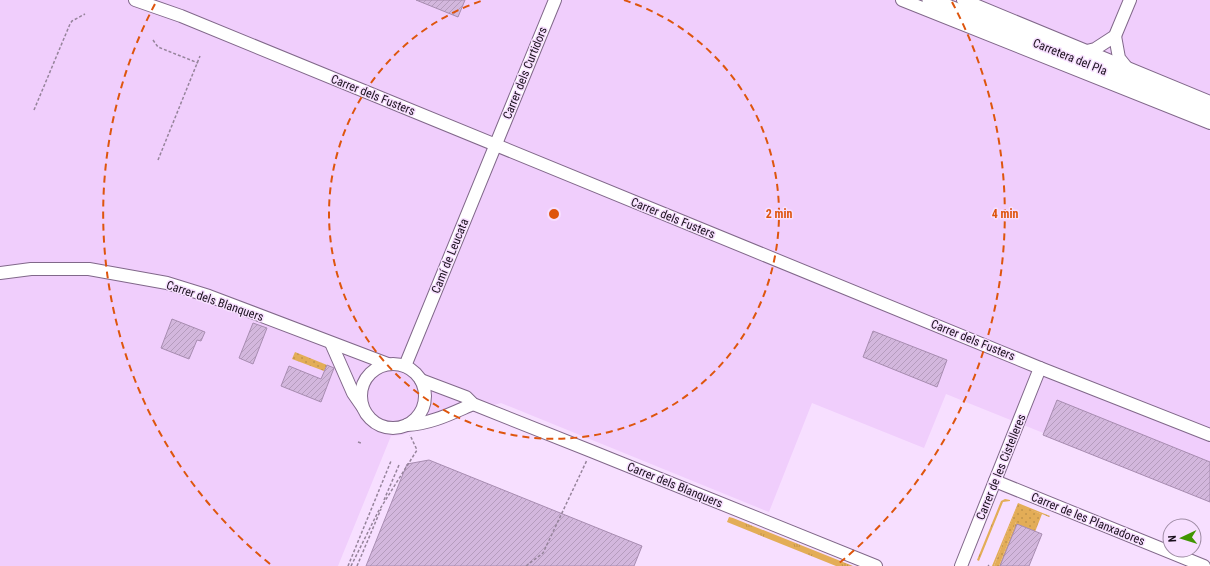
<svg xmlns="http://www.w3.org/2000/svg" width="1210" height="566" font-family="'Roboto Condensed',sans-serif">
  <defs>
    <pattern id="grass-tufts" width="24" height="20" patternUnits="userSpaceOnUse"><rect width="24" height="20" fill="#e3ad57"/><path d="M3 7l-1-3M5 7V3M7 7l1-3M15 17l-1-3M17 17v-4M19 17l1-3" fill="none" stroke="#c2944b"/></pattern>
    <pattern id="garden-dots" width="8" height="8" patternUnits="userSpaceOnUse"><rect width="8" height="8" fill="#e3ad57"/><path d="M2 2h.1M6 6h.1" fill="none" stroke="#c2944b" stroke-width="1.8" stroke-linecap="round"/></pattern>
    <pattern id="building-hatch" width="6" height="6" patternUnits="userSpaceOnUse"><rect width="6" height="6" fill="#d3b7dd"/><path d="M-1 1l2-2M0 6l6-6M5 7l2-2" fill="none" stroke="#b59cbd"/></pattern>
  </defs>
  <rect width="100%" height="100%" fill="#f7dfff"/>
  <path fill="#f0cefc" d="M0,0H1210V500L946,394L924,448L812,403L769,512L501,403L455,416L402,435L391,436L338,566H0Z"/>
  <g fill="url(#grass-tufts)">
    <path d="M1005,499L1010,500V501L1003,502L979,561L977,560L1001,501Z"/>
    <path d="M1018,503L1050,516L1049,517L1042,514L1035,532L1000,566H999L1016,522L1041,514L1018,505L994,566H992Z"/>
    <path d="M729,517L733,518L853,566H836L727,522Z"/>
  </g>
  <g fill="url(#garden-dots)">
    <path d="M295,352L327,365L324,371L292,359Z"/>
    <path d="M1018,504L1041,514L1035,530L1016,522L999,566H994Z"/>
  </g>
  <g fill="url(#building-hatch)" stroke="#a78cb0">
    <path d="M416,0H465L458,17Z"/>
    <path d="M172,319L205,332L201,341L197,340L189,359L161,348Z"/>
    <path d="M253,323L267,328L253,364L239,358Z"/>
    <path d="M873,331L947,360L937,387L863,357Z"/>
    <path d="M327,365L334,368L321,402L281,386L289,366L321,379Z"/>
    <path d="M1057,400L1210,462V502L1043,435Z"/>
    <path d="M429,460L642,546L634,566H366L407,464Z"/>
    <path d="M1017,524L1042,534L1029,566H1000Z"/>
  </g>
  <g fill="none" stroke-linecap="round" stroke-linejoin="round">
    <g stroke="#81688a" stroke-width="14">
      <g id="minor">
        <path d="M135,0L181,16L1040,368L1210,435"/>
        <path d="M902,0L1210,123"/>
        <path d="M963,0L1210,102"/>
        <path d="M1115,36L1119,58L1127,68"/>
        <path d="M1087,51L1095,49L1115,36L1130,0"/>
        <path d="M0,273L31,269H89L167,283L209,296L388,364"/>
        <path d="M331,343L353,393L362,406"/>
        <circle cx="393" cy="396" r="32"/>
        <path d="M405,366L555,0"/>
        <path d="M421,380L466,397L473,404L591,451L876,566"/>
        <path d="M407,425C431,424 452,413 473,404"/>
        <path d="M995,481L1204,566"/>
        <path d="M961,566L1040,368"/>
      </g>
    </g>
    <g stroke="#81688a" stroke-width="17">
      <path id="major" d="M930,0L1210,113"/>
    </g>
    <g stroke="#96849b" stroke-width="1.5" stroke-dasharray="3 2" stroke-linecap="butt">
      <path d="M153,40L158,47L198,63"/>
      <path d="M34,110L70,24L72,21L85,14"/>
      <path d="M158,160L200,56"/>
      <path d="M358,442L361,443"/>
      <path d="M384,500L399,465"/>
      <path d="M348,566L391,461"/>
      <path d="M351,566L378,512L417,450L410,435"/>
      <path d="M357,566L381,509"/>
      <path d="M526,566L543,553L587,460"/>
      <path d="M988,566L989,565"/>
    </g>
    <use href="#minor" stroke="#fff" stroke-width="12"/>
    <use href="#major" stroke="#fff" stroke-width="15"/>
  </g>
  <g fill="none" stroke="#de550d" stroke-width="2" stroke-dasharray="7 5">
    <path d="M624 0A225 225 0 1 1 484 0"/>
    <path d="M270 564A451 451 0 0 1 156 2M952 2A451 451 0 0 1 838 564"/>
  </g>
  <g text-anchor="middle" stroke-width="3" stroke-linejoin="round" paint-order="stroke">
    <g font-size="12" fill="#1a101d" stroke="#f7dfff">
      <text transform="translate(1070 57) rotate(22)" y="4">Carretera del Pla</text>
      <text transform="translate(525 73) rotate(-68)" y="4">Carrer dels Curtidors</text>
      <text transform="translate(373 95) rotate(22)" y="4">Carrer dels Fusters</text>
      <text transform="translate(673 218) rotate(22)" y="4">Carrer dels Fusters</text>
      <text transform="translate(450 256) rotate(-68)" y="4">Camí de Leucata</text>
      <text transform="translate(215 301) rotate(19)" y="4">Carrer dels Blanquers</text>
      <text transform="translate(973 340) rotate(22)" y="4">Carrer dels Fusters</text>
      <text transform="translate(1001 467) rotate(-68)" y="4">Carrer de les Cistelleres</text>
      <text transform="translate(675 485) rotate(22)" y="4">Carrer dels Blanquers</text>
      <text transform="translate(1088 519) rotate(22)" y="4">Carrer de les Planxadores</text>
    </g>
  </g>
  <circle cx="554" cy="214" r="6" fill="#de550d" stroke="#f7dfff" stroke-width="2"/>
  <g font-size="12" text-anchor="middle" font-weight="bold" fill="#de550d" stroke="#f7dfff" stroke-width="3" stroke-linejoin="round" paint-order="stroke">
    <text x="779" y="218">2 min</text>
    <text x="1005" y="218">4 min</text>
  </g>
  <g transform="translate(1182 538) rotate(266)"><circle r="19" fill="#f7dfff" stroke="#9f8ca5"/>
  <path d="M0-3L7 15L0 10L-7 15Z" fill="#409502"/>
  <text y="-6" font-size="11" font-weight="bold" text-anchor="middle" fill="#1a101d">N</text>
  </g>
</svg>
